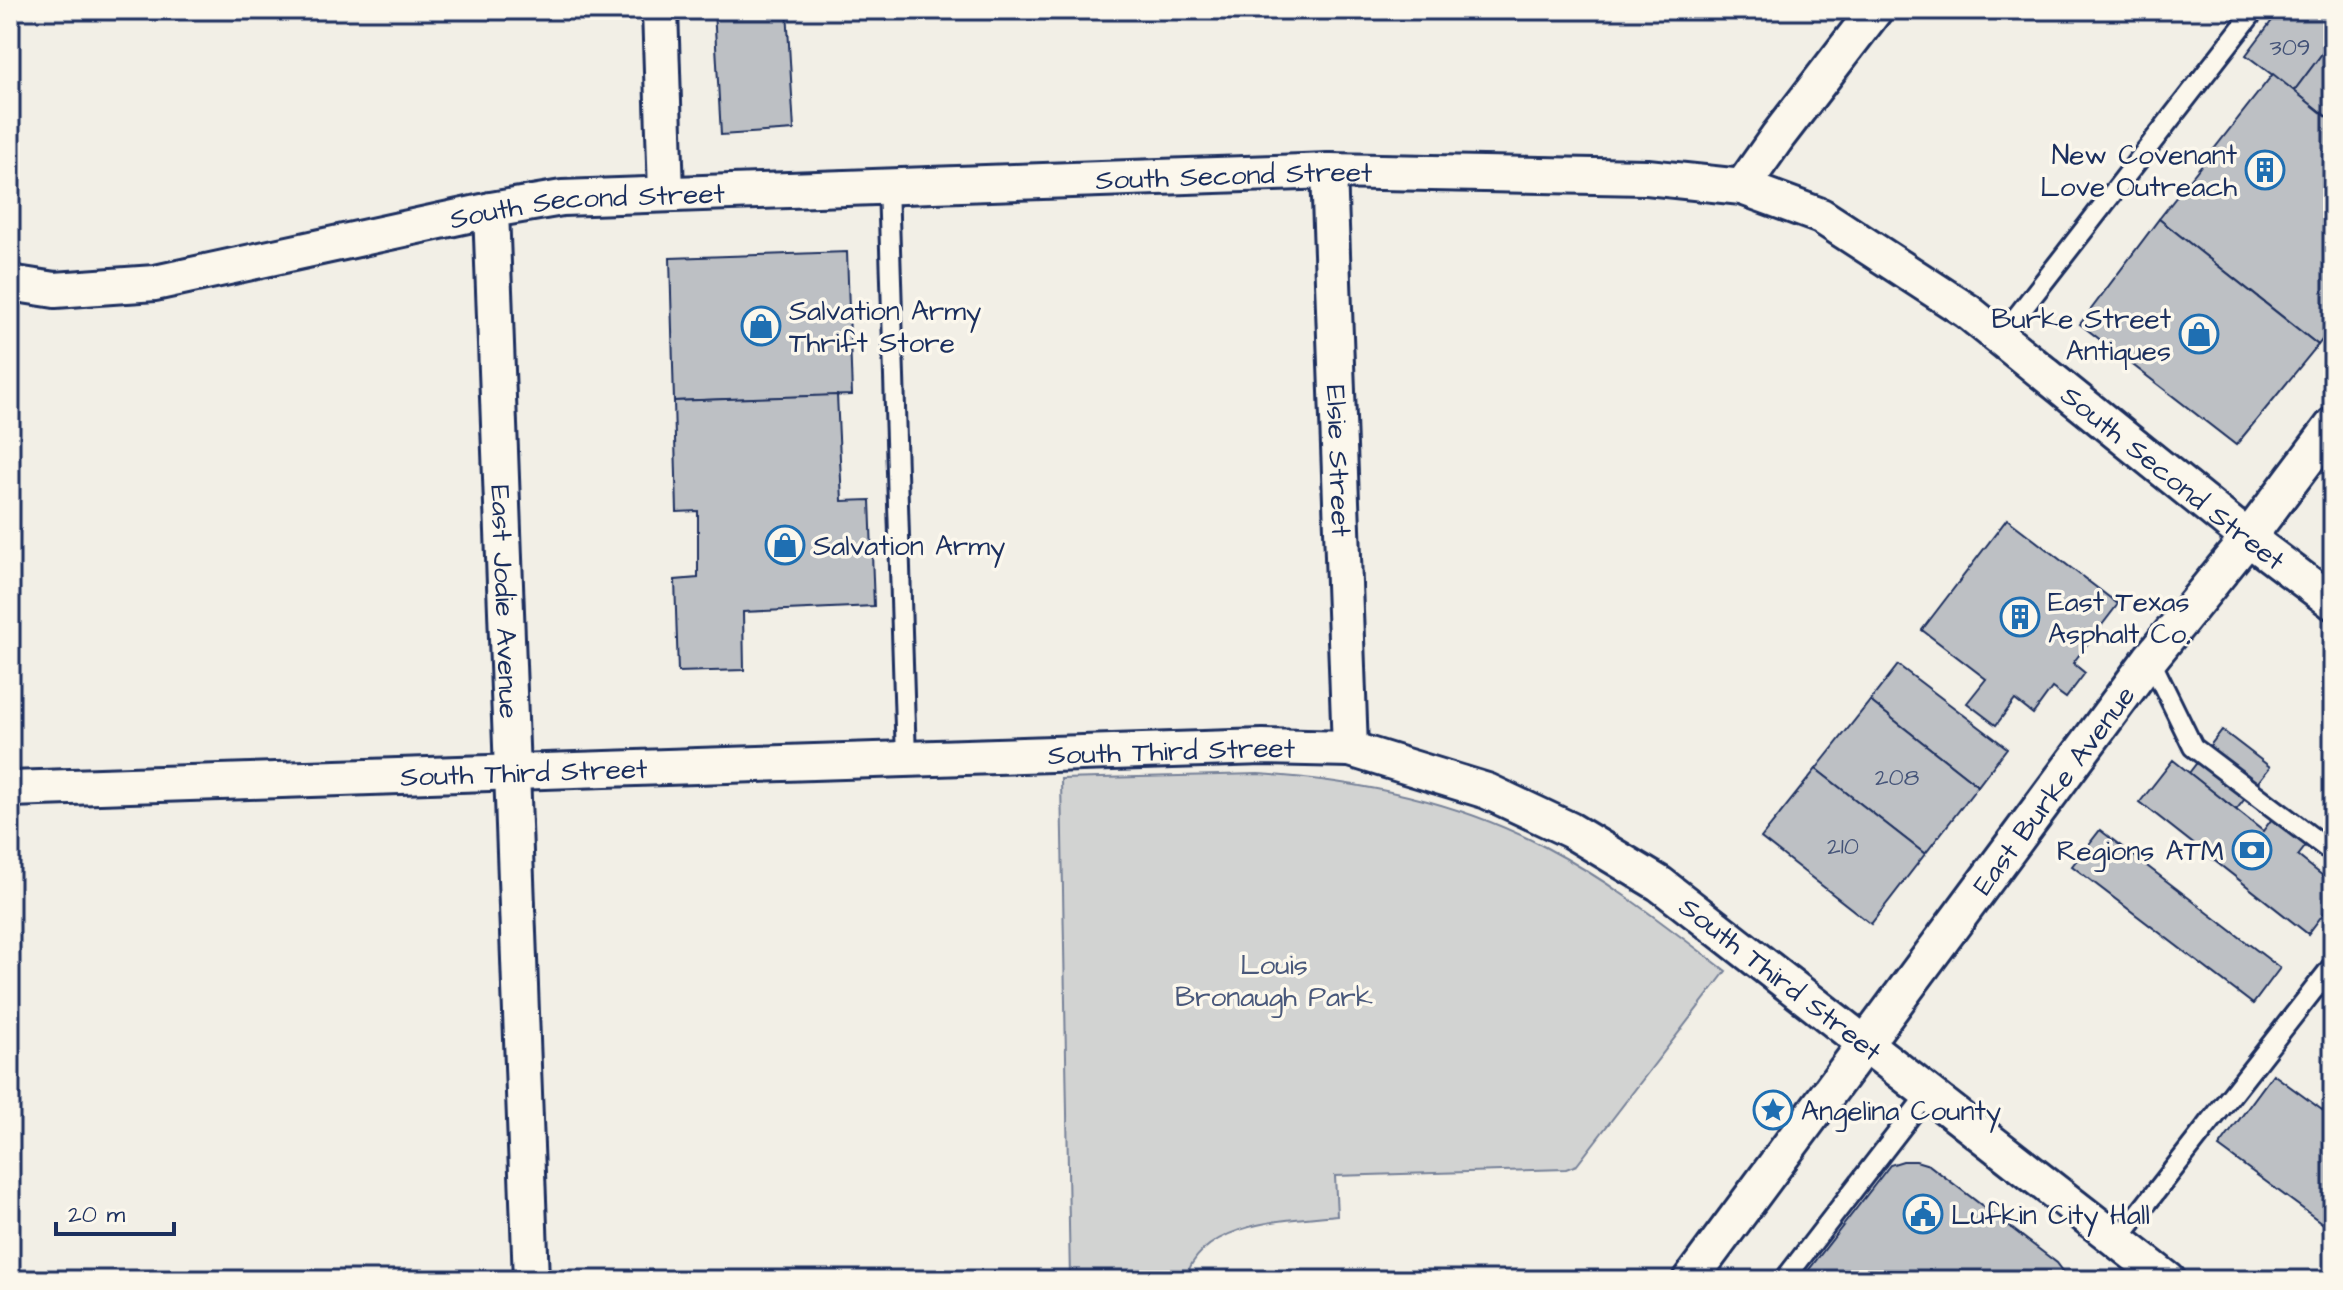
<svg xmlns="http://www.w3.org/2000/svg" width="2343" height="1290" font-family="'Architects Daughter',sans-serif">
  <rect width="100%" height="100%" fill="#f2efe6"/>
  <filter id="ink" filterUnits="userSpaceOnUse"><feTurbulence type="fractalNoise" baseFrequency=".0125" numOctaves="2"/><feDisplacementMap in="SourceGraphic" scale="16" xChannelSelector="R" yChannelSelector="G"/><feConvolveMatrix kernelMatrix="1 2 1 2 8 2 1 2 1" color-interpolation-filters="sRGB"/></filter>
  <g filter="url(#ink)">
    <path fill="#d2d3d2" stroke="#768198" stroke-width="2" d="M1258,774C1355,780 1458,801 1545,847C1610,881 1668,927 1726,971L1577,1165L1566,1169L1335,1176L1337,1215C1289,1220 1200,1221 1185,1280H1070L1061,779Z"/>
    <g fill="#bdc0c4" stroke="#1b2f5e" stroke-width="2">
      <path d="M714,10H787L794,130L721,135Z"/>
      <path d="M2280,10H2333V39L2294,91L2246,55Z"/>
      <path d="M2333,39V122L2294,91Z"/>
      <path d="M2273,74L2333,122V326L2318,345L2159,219Z"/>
      <path d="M2159,219L2318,345L2236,445L2080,324Z"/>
      <path d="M847,252L852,395L674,401L670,258Z"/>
      <path d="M837,395L842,501L870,500L874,606L743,612L744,670L678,672L675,580L698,578V511L677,512L674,401Z"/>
      <path d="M2007,519L2118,604L2073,663L2085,673L2066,698L2052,688L2033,714L2015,700L1996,725L1967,703L1986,679L1922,630Z"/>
      <path d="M1898,665L2007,748L1978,786L1870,701Z"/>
      <path d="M1870,701L1978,786L1925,854L1816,769Z"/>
      <path d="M2222,730L2270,767L2236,810L2189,773Z"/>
      <path d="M2173,760L2263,831L2274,816L2308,843L2298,856L2333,884V901L2308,934L2140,802Z"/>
      <path d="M1816,769L1925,854L1871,924L1761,838Z"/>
      <path d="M2100,830L2280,968L2253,1004L2072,866Z"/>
      <path d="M2273,1074L2333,1118V1231L2219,1147Z"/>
      <path d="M1903,1161H1916L1929,1165L2057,1263L2063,1271L2066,1280H1801L1890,1165Z"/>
    </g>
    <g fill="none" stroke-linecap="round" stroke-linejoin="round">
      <g stroke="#1b2f5e" stroke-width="24">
        <g id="service">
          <path d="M888,185L906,759"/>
          <path d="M2000,338L2255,10"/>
          <path d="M2150,659L2193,747L2333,853"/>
          <path d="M2118,1240L2333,965"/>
          <path d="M1784,1280L1929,1092"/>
        </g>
      </g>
      <g stroke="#1b2f5e" stroke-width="40">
        <g id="minor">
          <path d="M660,10L666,193"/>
          <path id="s1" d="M1329,171L1350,749"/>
          <path d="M1742,187L1778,136L1875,10"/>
          <path id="s2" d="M491,210L531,1280"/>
          <path id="s3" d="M10,283L55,290L155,283L491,210L562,198L1329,171L1647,177L1742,187L1821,216L1967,311L2248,538L2333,602"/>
          <path id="s4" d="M10,789L1263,747L1350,749L1487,791L1570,830L1660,884L2168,1280"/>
          <path id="s5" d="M1690,1280L2150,659L2248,538L2333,425"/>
        </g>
      </g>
      <use href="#service" stroke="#fbf7ec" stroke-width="18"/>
      <use href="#minor" stroke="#fbf7ec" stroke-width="34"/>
    </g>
  </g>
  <defs>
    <g id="building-ring" transform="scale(2)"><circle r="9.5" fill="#fbf7ec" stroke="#1f6fb2" stroke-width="1.5"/><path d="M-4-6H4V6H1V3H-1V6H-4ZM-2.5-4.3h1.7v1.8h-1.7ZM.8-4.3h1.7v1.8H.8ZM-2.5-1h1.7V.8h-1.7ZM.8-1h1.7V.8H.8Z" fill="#1f6fb2"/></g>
    <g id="shop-ring" transform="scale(2)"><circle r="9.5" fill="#fbf7ec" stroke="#1f6fb2" stroke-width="1.5"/><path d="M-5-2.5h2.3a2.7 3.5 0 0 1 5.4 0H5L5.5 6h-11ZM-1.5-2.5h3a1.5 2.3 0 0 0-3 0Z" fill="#1f6fb2"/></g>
    <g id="bank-ring" transform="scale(2)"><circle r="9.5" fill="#fbf7ec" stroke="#1f6fb2" stroke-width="1.5"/><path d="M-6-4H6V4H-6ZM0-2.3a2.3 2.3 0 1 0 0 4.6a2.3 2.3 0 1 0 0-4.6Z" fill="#1f6fb2"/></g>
    <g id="sight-ring" transform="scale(2)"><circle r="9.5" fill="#fbf7ec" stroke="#1f6fb2" stroke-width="1.5"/><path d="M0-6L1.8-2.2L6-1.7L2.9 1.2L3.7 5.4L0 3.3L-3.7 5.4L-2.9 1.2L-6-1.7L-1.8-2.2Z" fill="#1f6fb2"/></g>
    <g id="civic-ring" transform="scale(2)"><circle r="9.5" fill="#fbf7ec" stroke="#1f6fb2" stroke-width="1.5"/><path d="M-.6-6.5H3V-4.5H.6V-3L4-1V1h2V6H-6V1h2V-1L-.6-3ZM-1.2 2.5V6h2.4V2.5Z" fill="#1f6fb2"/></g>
  </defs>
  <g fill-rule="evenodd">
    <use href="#building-ring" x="2265" y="170"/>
    <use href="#shop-ring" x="761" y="326"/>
    <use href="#shop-ring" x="2199" y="334"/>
    <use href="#shop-ring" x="785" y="545"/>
    <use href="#building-ring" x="2020" y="617"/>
    <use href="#bank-ring" x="2252" y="850"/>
    <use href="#sight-ring" x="1773" y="1110"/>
    <use href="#civic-ring" x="1923" y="1214"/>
  </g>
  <g text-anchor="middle" stroke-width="7" stroke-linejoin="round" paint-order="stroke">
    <g font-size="24" fill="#445378">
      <text x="2290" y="55">309</text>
      <text x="1897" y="785">208</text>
      <text x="1843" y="854">210</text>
    </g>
    <g font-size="28" fill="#1b2f5e" stroke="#fbf7ec" text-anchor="start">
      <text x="2237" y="164" text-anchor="end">New Covenant<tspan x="2237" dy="32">Love Outreach</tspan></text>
      <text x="789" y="320">Salvation Army<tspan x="789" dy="32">Thrift Store</tspan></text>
      <text x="2171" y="328" text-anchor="end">Burke Street<tspan x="2171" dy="32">Antiques</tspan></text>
      <text x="813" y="555">Salvation Army</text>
      <text x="2048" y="611">East Texas<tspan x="2048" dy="32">Asphalt Co.</tspan></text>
      <text x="2224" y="860" text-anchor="end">Regions ATM</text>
      <text x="1801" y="1120">Angelina County</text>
      <text x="1951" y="1224">Lufkin City Hall</text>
    </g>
    <g font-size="28" fill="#1b2f5e" stroke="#fbf7ec">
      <text dy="10" stroke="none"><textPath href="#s3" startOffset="1234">South Second Street</textPath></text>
      <text dy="10" stroke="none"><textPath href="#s3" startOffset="586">South Second Street</textPath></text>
      <text dy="10" stroke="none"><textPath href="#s1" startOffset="290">Elsie Street</textPath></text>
      <text dy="10" stroke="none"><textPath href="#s3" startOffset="2266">South Second Street</textPath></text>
      <text dy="10" stroke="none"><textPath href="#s2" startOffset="392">East Jodie Avenue</textPath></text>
      <text dy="10" stroke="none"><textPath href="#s4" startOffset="1162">South Third Street</textPath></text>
      <text dy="10" stroke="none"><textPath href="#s4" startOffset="514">South Third Street</textPath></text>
      <text dy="10" stroke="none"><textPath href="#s5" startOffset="610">East Burke Avenue</textPath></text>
      <text dy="10" stroke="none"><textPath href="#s4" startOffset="1834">South Third Street</textPath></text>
    </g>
    <g font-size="28" fill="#49587b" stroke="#fbf7ec">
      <text x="1274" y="974">Louis<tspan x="1274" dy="32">Bronaugh Park</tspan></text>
    </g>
  </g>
  <rect width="2343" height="1290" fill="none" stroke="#fbf7ec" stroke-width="40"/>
  <rect x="20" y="20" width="2303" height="1250" fill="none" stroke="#1b2f5e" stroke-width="3" filter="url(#ink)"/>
  <path d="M56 1222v12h118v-12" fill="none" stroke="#1b2f5e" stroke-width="4"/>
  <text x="68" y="1222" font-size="24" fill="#1b2f5e" stroke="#fbf7ec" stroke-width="6" paint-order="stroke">20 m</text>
</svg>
